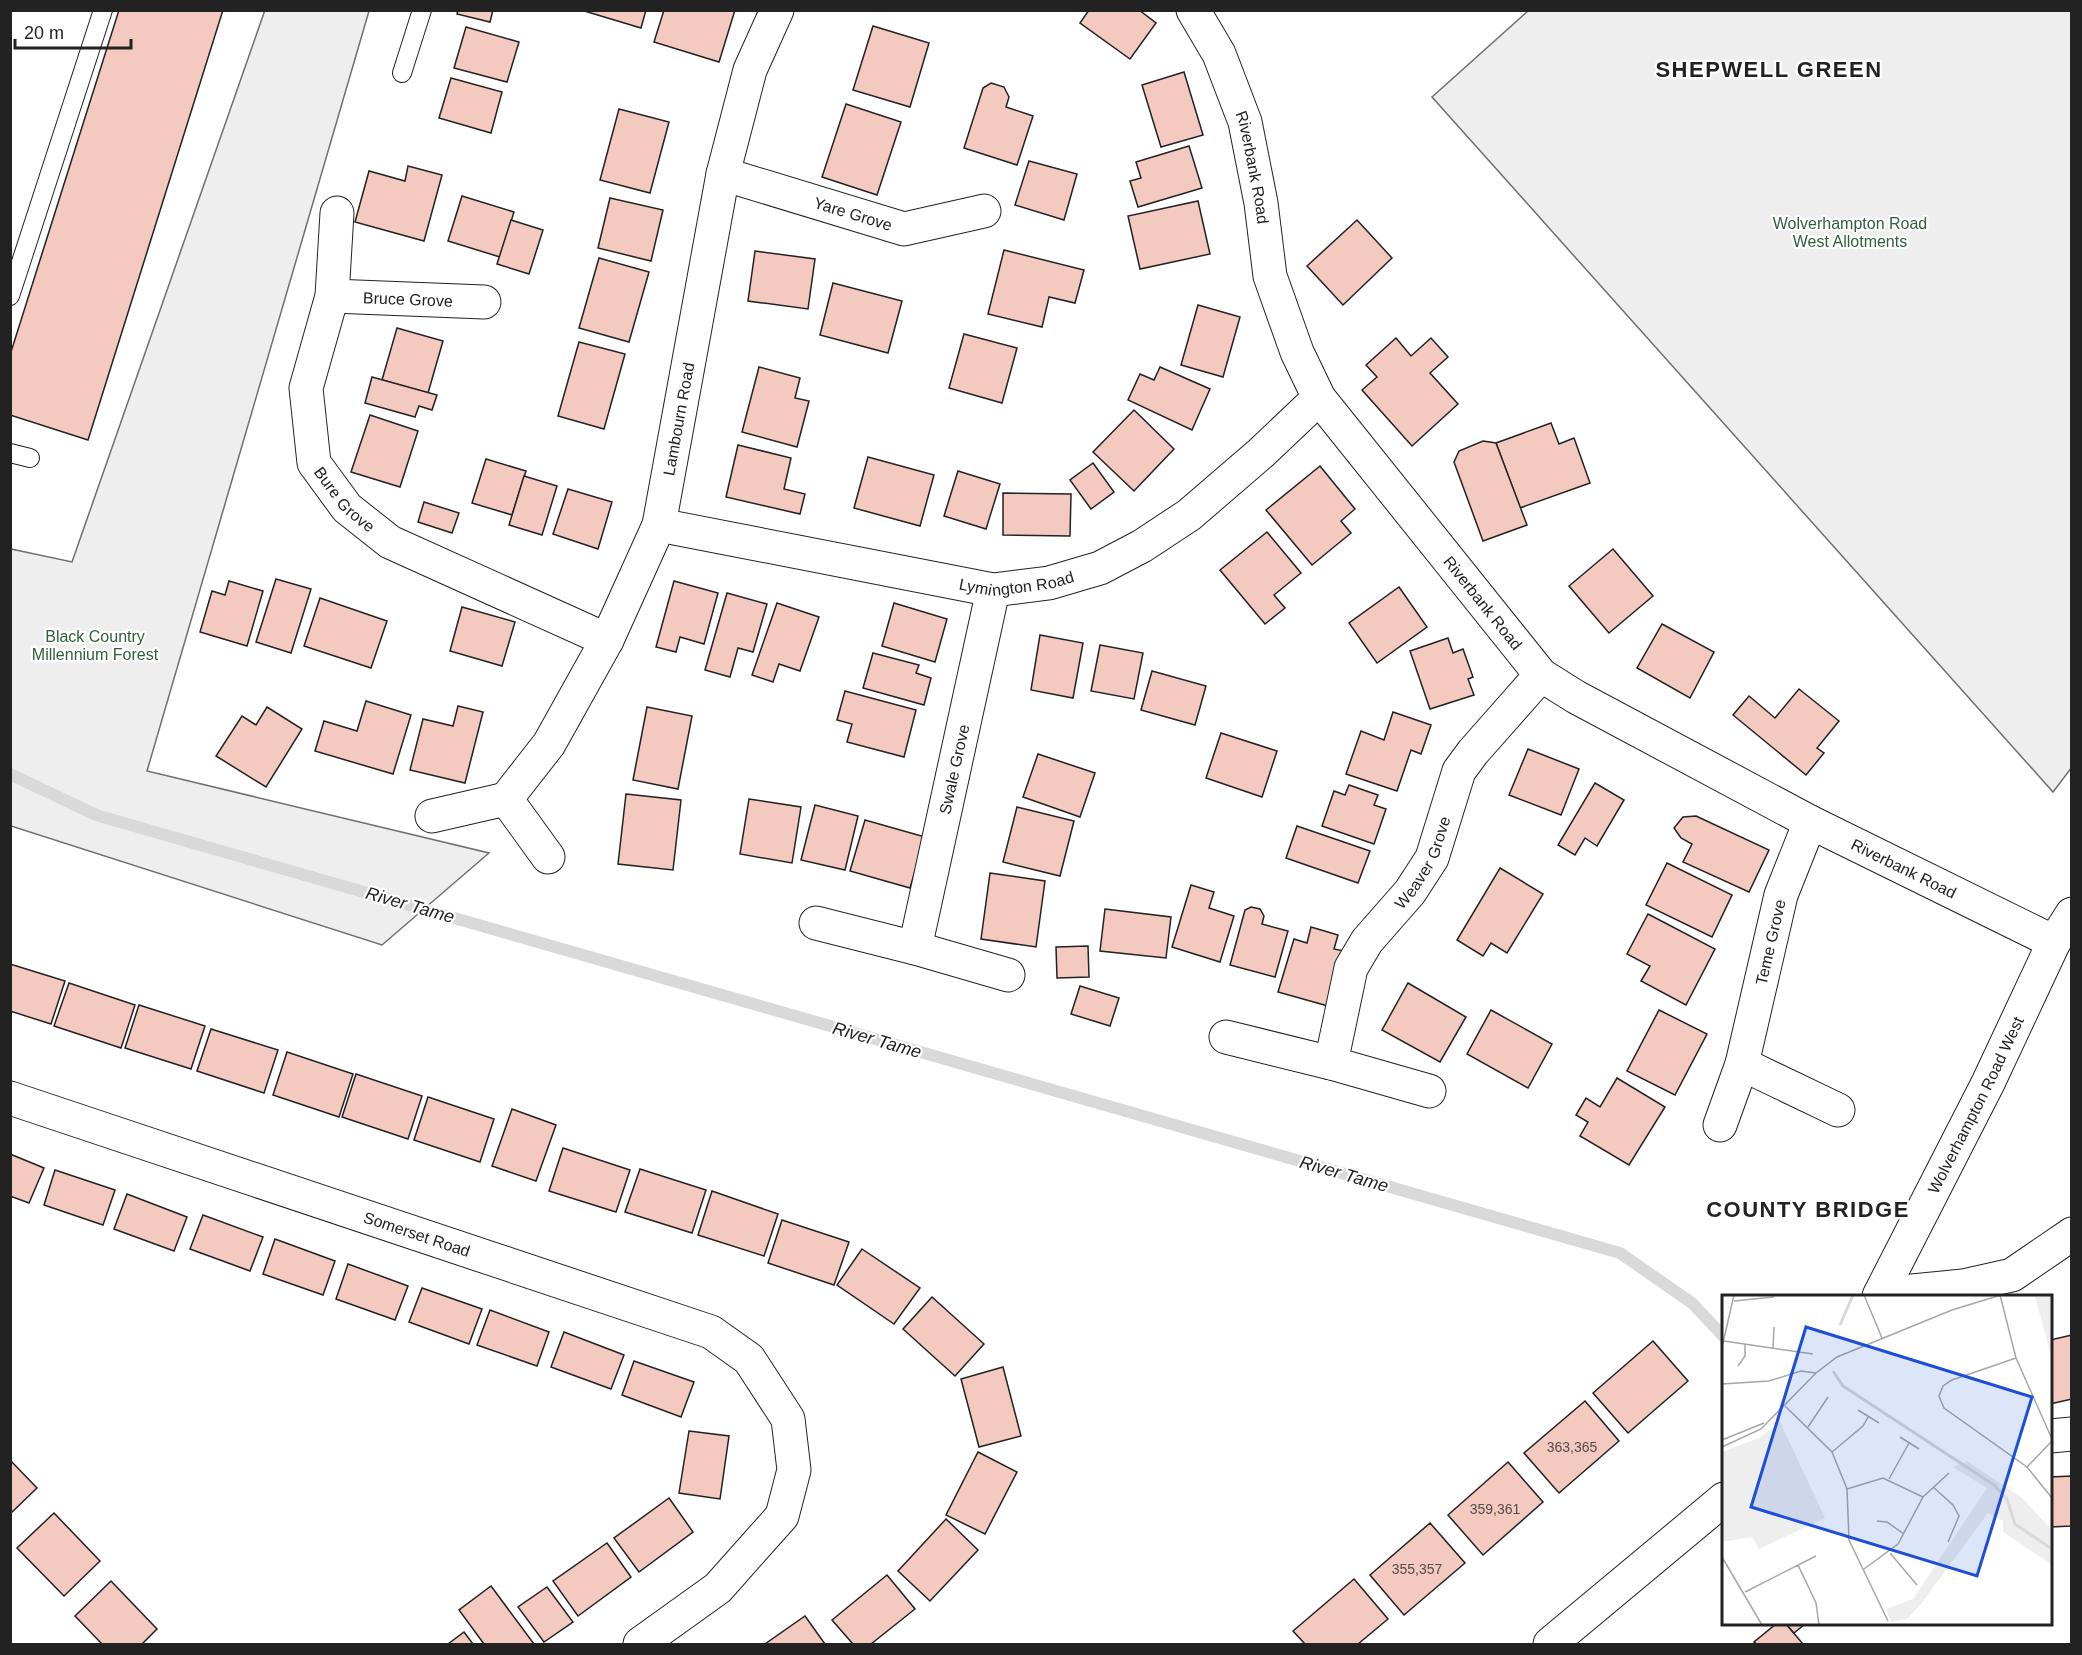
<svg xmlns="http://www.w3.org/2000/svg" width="2082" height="1655" font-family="Helvetica,sans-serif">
  <rect width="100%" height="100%" fill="#fff"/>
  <g fill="#eee" stroke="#6f6f6f" stroke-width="1.5">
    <path d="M265,10L369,11L147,771L489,853L382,945L11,826V549L72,562Z"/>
    <path d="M1528,11H2071L2072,767L2053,792L1432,97Z"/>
  </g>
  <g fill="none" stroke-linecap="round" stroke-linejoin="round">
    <path stroke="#d9d9d9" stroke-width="12" d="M10,774L96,815L1620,1253L1692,1303L1724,1337"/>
  </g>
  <g fill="#f3c9c0" stroke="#222" stroke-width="1.5">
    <path d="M119,10H223L88,440L10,415V355Z"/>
    <path d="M458,10H493L490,22L457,14Z"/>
    <path d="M581,10H646L641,28Z"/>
    <path d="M664,10H735L719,62L654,42Z"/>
    <path d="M1089,10H1139L1156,23L1130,59L1080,23Z"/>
    <path d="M873,26L929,43L910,107L853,90Z"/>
    <path d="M466,27L519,42L507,82L454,68Z"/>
    <path d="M1184,72L1203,135L1161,147L1142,85Z"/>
    <path d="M451,78L502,92L491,133L439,118Z"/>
    <path d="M991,83L1004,87L1009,97L1006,107L1033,116L1017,165L964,148L983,88Z"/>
    <path d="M846,104L901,122L877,195L822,177Z"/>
    <path d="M619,109L669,122L650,193L600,180Z"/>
    <path d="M1189,146L1202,188L1138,207L1130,181L1141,178L1136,162Z"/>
    <path d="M1029,161L1077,174L1064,220L1015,205Z"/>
    <path d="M408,166L442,175L424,241L355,222L369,171L405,181Z"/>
    <path d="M462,196L514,212L500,257L448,241Z"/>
    <path d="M610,198L663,210L651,261L598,248Z"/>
    <path d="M1198,201L1210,254L1140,269L1128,216Z"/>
    <path d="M511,220L543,230L529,274L497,264Z"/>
    <path d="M1357,220L1392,258L1343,305L1307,266Z"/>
    <path d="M1004,250L1084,270L1075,303L1049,297L1042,327L988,314Z"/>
    <path d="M755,251L815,259L808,309L748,301Z"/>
    <path d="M599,258L649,272L629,342L579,328Z"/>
    <path d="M833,283L902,301L888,353L820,335Z"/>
    <path d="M1198,305L1240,317L1223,377L1181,365Z"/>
    <path d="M397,328L443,341L428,393L382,380Z"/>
    <path d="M964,334L1017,348L1002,403L949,388Z"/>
    <path d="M1396,338L1411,356L1431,338L1448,357L1430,373L1458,404L1412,446L1362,390L1377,377L1366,365Z"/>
    <path d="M579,342L625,354L604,429L558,416Z"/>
    <path d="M759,367L800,378L795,398L809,401L797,447L742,432Z"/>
    <path d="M1160,367L1210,389L1192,430L1128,400L1140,374L1154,380Z"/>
    <path d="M372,377L437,395L432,410L419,406L415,417L365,403Z"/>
    <path d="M1134,410L1174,449L1134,491L1093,452Z"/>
    <path d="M370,415L418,431L400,487L351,472Z"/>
    <path d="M1551,423L1559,444L1574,438L1590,483L1520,508L1496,443Z"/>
    <path d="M1483,441L1496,443L1527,525L1483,541L1454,462L1459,451Z"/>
    <path d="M738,445L791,458L784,489L805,494L800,514L726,497Z"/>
    <path d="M868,457L934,475L920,526L854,508Z"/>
    <path d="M486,459L526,471L512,515L472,503Z"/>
    <path d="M1093,463L1114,492L1091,509L1070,480Z"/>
    <path d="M1320,466L1355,509L1341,521L1351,533L1312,565L1266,510Z"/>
    <path d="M958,471L1000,484L986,529L944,516Z"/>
    <path d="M524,476L557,486L542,535L509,525Z"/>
    <path d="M568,489L612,502L598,549L553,534Z"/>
    <path d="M1003,493L1071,494L1070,536L1003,535Z"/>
    <path d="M424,502L459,513L452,533L418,522Z"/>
    <path d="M1267,532L1301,573L1274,595L1285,608L1265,624L1220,570Z"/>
    <path d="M1613,549L1653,596L1609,633L1569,586Z"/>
    <path d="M276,579L311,589L291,653L256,642Z"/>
    <path d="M229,581L263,591L247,646L200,632L212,591L225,595Z"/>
    <path d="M674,581L718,593L704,644L680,637L676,652L656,647Z"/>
    <path d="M1399,587L1427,627L1377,663L1349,623Z"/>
    <path d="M727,593L767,604L753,652L738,648L730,677L705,670Z"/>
    <path d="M320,598L387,621L371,668L304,646Z"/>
    <path d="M777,603L819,617L800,671L779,664L773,682L752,675Z"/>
    <path d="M894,603L947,619L935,662L882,646Z"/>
    <path d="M462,607L515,622L502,666L450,651Z"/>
    <path d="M1662,624L1714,652L1690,698L1637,668Z"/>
    <path d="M1040,635L1083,643L1073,698L1031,690Z"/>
    <path d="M1448,638L1453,653L1463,649L1473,677L1468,679L1474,695L1430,709L1410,651Z"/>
    <path d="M1100,645L1143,653L1134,699L1091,691Z"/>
    <path d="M873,653L919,665L916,673L931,678L924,705L863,688Z"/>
    <path d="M1152,671L1206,686L1195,725L1141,710Z"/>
    <path d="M1799,689L1839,721L1817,748L1824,753L1806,775L1733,715L1749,696L1775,718Z"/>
    <path d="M845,691L916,710L904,757L847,742L852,724L837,720Z"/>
    <path d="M366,701L411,715L393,774L315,751L324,721L357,731Z"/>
    <path d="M458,706L483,712L465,783L410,770L423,719L453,726Z"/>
    <path d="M267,707L302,729L266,787L216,756L242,716L256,725Z"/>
    <path d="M647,707L692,716L678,789L633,780Z"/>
    <path d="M1393,712L1431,725L1421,754L1411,750L1397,791L1346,774L1361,731L1384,740Z"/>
    <path d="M1221,733L1277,751L1262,797L1206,778Z"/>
    <path d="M1528,749L1579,769L1561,815L1509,795Z"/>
    <path d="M1038,754L1095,773L1080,817L1023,797Z"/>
    <path d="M1595,783L1624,800L1597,846L1585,838L1575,855L1558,845Z"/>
    <path d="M1349,785L1378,795L1374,805L1386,809L1374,844L1322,826L1334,791L1345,795Z"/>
    <path d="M626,794L681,800L673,870L618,864Z"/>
    <path d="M749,799L801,807L792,863L740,854Z"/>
    <path d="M815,805L858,816L845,870L801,860Z"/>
    <path d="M1017,807L1074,821L1060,876L1003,862Z"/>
    <path d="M1696,816L1769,850L1749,892L1683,862L1692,844L1681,838L1674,828L1683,817Z"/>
    <path d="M865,820L925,837L910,888L850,871Z"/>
    <path d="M1297,826L1370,851L1358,883L1286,858Z"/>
    <path d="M1667,863L1732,895L1712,937L1646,905Z"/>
    <path d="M1500,868L1543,894L1507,953L1491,943L1483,956L1457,940Z"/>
    <path d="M990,873L1045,881L1036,947L981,939Z"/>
    <path d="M1191,885L1214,892L1209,908L1234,916L1220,962L1172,947Z"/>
    <path d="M1251,907L1260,909L1264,916L1262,924L1288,931L1275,977L1230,965L1245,910Z"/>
    <path d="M1105,909L1171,917L1166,958L1100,951Z"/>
    <path d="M1648,914L1715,949L1686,1005L1641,981L1650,966L1627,954Z"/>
    <path d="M1311,927L1338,935L1334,949L1344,951L1328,1006L1278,992L1294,939L1307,943Z"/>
    <path d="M1088,946L1089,977L1057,978L1056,947Z"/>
    <path d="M10,964L65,981L51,1024L10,1011Z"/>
    <path d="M69,983L135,1005L121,1048L54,1026Z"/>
    <path d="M1408,983L1466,1017L1440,1062L1382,1030Z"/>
    <path d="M1080,986L1119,998L1110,1026L1071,1014Z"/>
    <path d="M139,1005L205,1026L191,1069L125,1048Z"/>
    <path d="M1491,1010L1552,1044L1528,1088L1467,1054Z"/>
    <path d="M1659,1010L1707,1034L1675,1095L1627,1071Z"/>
    <path d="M211,1029L278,1050L264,1093L197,1071Z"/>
    <path d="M287,1052L353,1074L339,1117L273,1095Z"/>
    <path d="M356,1074L422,1096L408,1139L342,1117Z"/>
    <path d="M1617,1078L1665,1107L1629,1165L1580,1136L1588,1122L1576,1115L1586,1098L1600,1107Z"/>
    <path d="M428,1097L494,1119L480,1162L414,1140Z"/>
    <path d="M512,1109L556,1125L536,1181L492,1166Z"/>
    <path d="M563,1148L630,1170L616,1212L549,1191Z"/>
    <path d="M10,1154L44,1168L29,1203L10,1196Z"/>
    <path d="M640,1169L706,1190L692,1233L625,1212Z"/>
    <path d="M55,1170L115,1190L103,1225L44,1205Z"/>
    <path d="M712,1191L778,1214L764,1256L698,1235Z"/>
    <path d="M127,1194L187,1217L174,1251L114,1229Z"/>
    <path d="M203,1215L263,1237L250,1271L190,1249Z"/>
    <path d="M782,1220L849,1242L834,1285L768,1263Z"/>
    <path d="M275,1239L335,1261L323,1295L263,1274Z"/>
    <path d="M862,1249L920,1288L894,1324L837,1285Z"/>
    <path d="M348,1264L408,1286L395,1320L336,1299Z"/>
    <path d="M422,1288L482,1309L469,1344L409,1322Z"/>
    <path d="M932,1297L984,1344L955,1376L903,1329Z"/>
    <path d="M490,1310L549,1332L537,1366L477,1345Z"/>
    <path d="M564,1332L624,1355L611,1389L551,1367Z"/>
    <path d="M2072,1335V1399L2050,1404V1340Z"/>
    <path d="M1653,1341L1688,1381L1628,1433L1593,1393Z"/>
    <path d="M634,1361L694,1382L681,1417L622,1395Z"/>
    <path d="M1003,1367L1021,1436L979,1447L961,1379Z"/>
    <path d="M1585,1401L1619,1441L1559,1493L1524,1453Z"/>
    <path d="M689,1431L729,1436L720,1499L679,1493Z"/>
    <path d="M978,1452L1017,1472L985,1534L946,1515Z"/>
    <path d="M10,1460L37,1488L10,1514Z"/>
    <path d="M1508,1462L1543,1502L1483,1555L1448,1515Z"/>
    <path d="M2072,1476V1526L2050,1527V1477Z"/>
    <path d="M669,1498L693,1532L639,1572L614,1538Z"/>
    <path d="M54,1513L100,1561L64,1596L17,1548Z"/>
    <path d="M946,1519L978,1550L930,1601L898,1571Z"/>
    <path d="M1430,1523L1465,1563L1404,1615L1370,1575Z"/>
    <path d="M607,1543L631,1577L578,1616L553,1581Z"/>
    <path d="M887,1575L915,1609L871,1644H853L832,1620Z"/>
    <path d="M1354,1579L1388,1619L1358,1644H1305L1293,1631Z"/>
    <path d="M111,1581L157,1629L142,1644H102L75,1616Z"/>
    <path d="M491,1586L534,1644H484L459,1610Z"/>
    <path d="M547,1587L573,1622L544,1642L518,1607Z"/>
    <path d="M805,1616L825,1644H765Z"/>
    <path d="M1776,1624H1786L1803,1644H1757L1754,1642Z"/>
    <path d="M1786,1624H1805L1794,1633Z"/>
    <path d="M464,1632L473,1644H448Z"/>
  </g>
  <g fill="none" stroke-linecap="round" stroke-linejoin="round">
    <g stroke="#222" stroke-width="20">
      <g id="service">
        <path d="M402,73L422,10"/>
        <path d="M10,296L103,10"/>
        <path d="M10,453L30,458"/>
      </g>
    </g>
    <g stroke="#222" stroke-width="35">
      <g id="minor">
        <path id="s1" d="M1193,10L1219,54L1245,122L1261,203L1270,276L1297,352L1319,398L1541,675L1576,697L1810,822L2054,942"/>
        <path id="s2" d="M723,174L904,229L984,211"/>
        <path id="s3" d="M337,213L332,296L306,388L314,463L347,508L390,542L607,640"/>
        <path id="s4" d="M332,296L484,302"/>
        <path id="s5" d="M659,525L993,590L1049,583L1100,568L1142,546L1189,515L1261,453L1319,398"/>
        <path id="s6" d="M506,799L549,744L607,640L659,525L723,174L750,70L777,10"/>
        <path d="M432,816L506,799L548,857"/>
        <path d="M816,923L915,948L1008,975"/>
        <path id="s7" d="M915,948L993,590"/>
        <path d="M1226,1037L1331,1063L1429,1091"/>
        <path id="s8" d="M1331,1063L1351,968L1367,941L1410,892L1432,858L1459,771L1473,752L1541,675"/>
        <path d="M1742,1064L1838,1110"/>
        <path id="s9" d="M10,1098L711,1332L749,1359L788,1419L794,1470L782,1516L718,1588L640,1644"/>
        <path id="s10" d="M1720,1125L1742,1064L1781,895L1810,822"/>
        <path d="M1881,1294L1963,1286L2012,1275L2072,1234"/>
        <path d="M2050,1436L2072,1434"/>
      </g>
    </g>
    <g stroke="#222" stroke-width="35">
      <g id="secondary">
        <path id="s11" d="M1879,1296L1988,1083L2054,942L2072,914"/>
        <path d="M1550,1644L1724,1499"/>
      </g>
    </g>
    <use href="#service" stroke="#fff" stroke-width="18"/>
    <use href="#minor" stroke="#fff" stroke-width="33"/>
    <use href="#secondary" stroke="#fff" stroke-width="33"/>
  </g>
  <g text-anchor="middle" stroke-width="4.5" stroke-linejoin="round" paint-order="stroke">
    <g font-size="14" fill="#564c4a">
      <text x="1572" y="1452">363,365</text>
      <text x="1495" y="1514">359,361</text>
      <text x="1417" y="1574">355,357</text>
    </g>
    <g font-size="16" fill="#222" stroke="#fff">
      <text dy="6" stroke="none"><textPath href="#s1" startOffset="170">Riverbank Road</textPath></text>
      <text dy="6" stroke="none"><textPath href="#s2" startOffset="136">Yare Grove</textPath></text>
      <text dy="6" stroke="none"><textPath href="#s4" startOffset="76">Bruce Grove</textPath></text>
      <text dy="6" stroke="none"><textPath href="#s6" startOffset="423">Lambourn Road</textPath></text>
      <text dy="6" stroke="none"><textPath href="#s3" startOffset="302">Bure Grove</textPath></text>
      <text dy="6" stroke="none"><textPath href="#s5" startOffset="364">Lymington Road</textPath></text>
      <text dy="6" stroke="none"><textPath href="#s1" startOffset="674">Riverbank Road</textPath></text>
      <text dy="6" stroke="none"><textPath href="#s7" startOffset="183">Swale Grove</textPath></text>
      <text dy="6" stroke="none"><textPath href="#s8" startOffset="226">Weaver Grove</textPath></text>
      <text dy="6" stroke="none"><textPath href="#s1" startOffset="1178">Riverbank Road</textPath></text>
      <text dy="6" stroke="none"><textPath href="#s10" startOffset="190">Teme Grove</textPath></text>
      <text dy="6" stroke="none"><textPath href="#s11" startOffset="214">Wolverhampton Road West</textPath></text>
      <text dy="6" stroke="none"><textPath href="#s9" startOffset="429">Somerset Road</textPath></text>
    </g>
    <g font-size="16" fill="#2f5e38" stroke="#fff">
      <text x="1850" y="229">Wolverhampton Road<tspan x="1850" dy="18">West Allotments</tspan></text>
      <text x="95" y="642">Black Country<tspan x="95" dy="18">Millennium Forest</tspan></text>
    </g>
    <g font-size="18" font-style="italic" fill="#222" stroke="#fff">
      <text transform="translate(410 905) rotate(16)" y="6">River Tame</text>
      <text transform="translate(877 1040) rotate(16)" y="6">River Tame</text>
      <text transform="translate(1344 1174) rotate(16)" y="6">River Tame</text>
    </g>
    <g font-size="22" font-weight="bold" letter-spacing="1.5" fill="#222" stroke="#fff">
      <text x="1769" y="77">SHEPWELL GREEN</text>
      <text x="1808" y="1217">COUNTY BRIDGE</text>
    </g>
  </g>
  <g transform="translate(1722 1295)">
    <rect width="330" height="330" fill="#fff"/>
    <path d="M330,0V64L313,2ZM58,127L103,223L37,254L30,242L0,247V157L37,143ZM245,166L300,203L330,235V270L281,237V226L266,218L199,309L185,324L169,327L164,314L191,304L265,193L231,172Z" fill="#eee"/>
    <path fill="none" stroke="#d9d9d9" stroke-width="3" d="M118,30L131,0M111,76L121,91L272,190L285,204L293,229L330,254"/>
    <path fill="none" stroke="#a7a7a7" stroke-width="1.5" d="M142,0L160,43M278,0L294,63L330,144M12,6L52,2M2,46L91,59M0,52L12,0M51,53L52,32M294,63L230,85L221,91L217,101L222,113L305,172L330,203M16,71L23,61V49M0,89L47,86L79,76L94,78M63,111L110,157L125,194L127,245L166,326M136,115L157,128M86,132L106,102M178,142L197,154M0,145L42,128M0,152L39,134L94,78L115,62L230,15L279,0M110,157L141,131L146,122M305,172L330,146M167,184L187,148M211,192L231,210L237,221L226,247M125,194L161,183L201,202M155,226L165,227L182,239M168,258L195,290M0,262L40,330M76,270L94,308L97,330M142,274L176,249L201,202L227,178M23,297L94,261"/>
    <path fill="#1d4ed8" fill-opacity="0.15" stroke="#1d4ed8" stroke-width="3" d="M84,32L310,102L255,281L29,212Z"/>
    <rect width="330" height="330" fill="none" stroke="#222" stroke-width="3"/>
  </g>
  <rect width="2082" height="1655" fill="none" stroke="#222222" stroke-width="24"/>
  <path d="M15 39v9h116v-9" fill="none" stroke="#222222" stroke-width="3"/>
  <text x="24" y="39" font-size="18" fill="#222222" stroke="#ffffff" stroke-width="4.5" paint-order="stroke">20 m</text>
</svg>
